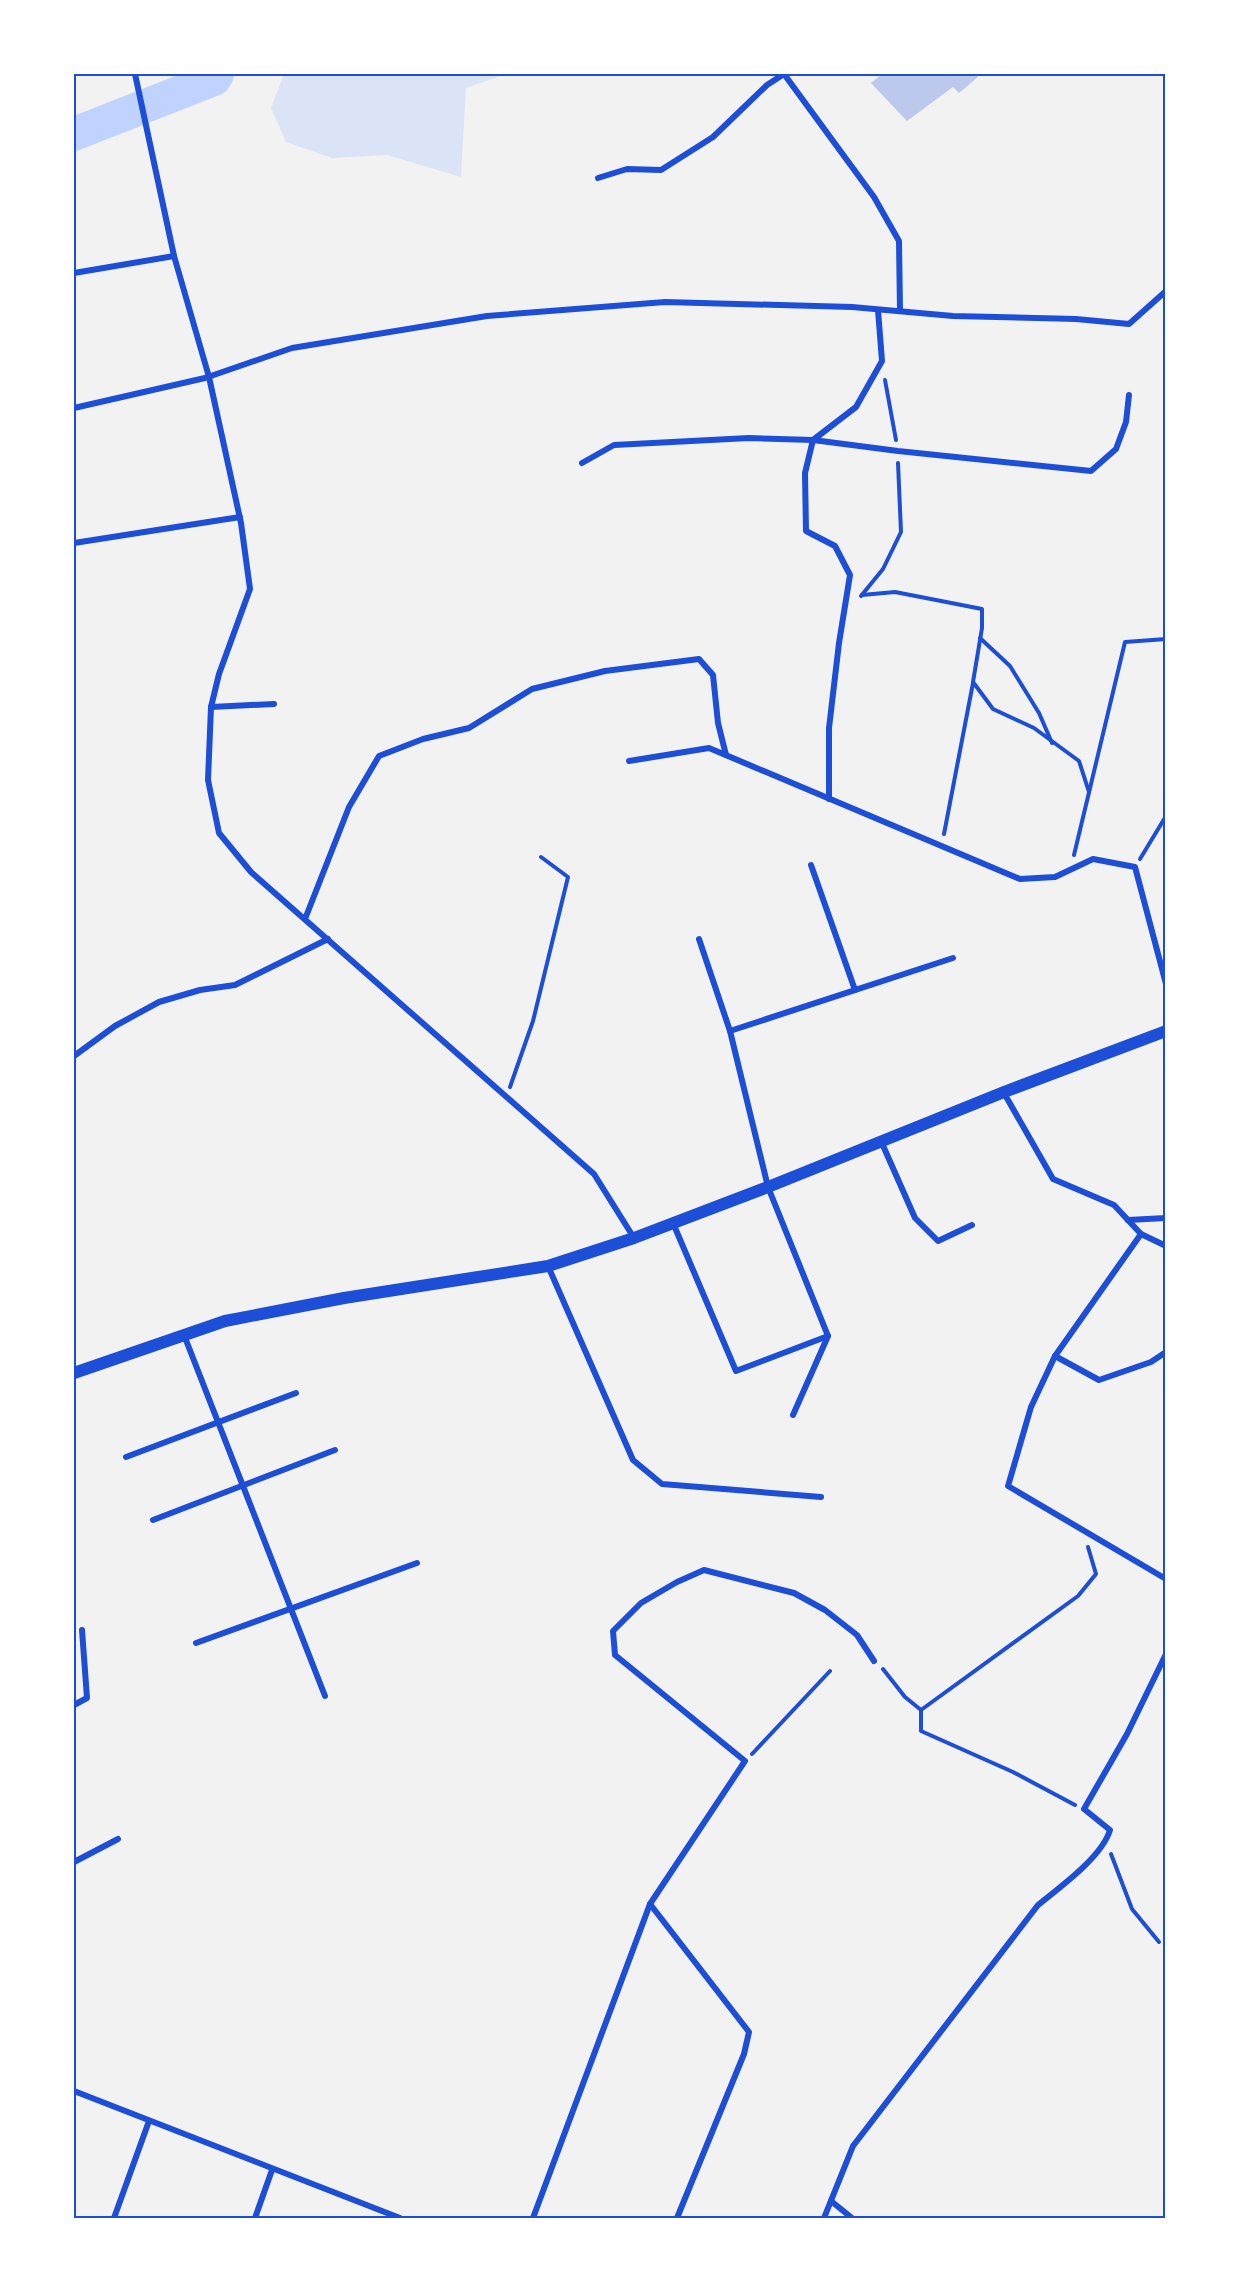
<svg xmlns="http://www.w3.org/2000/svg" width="1239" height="2292" font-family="Barlow,sans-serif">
  <rect width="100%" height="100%" fill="#f2f2f2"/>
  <path fill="#dbe4f7" d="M284,74H507L466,88L461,177L387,155L332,158L286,142L271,108Z"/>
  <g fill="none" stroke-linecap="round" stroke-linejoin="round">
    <path stroke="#bfd3fe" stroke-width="34" d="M74,134L214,79L217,74"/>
  </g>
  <path fill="#bdc9ec" d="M882,74H975L978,77L959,93L953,87L907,121L871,83Z"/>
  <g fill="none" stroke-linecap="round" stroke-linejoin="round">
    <g stroke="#1d4ed8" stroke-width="4">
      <path d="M885,380L896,440"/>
      <path d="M862,595L895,592L982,609V628L973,682L993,709L1034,728L1079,761L1089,792"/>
      <path d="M861,596L883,569L901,532L898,463"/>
      <path d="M980,638L1010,666L1039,713L1052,743"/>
      <path d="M944,834L973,683"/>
      <path d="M1074,855L1125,642L1166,639"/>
      <path d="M1140,859L1166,816"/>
      <path d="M510,1087L533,1021L568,877L541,857"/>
      <path d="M883,1669L905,1697L921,1710V1731L1013,1772L1075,1805"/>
      <path d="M921,1710L1078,1596L1096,1574L1088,1547"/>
      <path d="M752,1754L830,1671"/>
      <path d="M1111,1854L1132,1909L1159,1942"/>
    </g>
    <g stroke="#1d4ed8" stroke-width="6">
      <path d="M135,74L174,256L209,377L241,523L250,589L219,674L211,707L208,780L219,833L251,872L594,1174L634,1238"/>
      <path d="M784,74L874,197L899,241L900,311"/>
      <path d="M598,178L627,169L661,170L713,137L767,85L784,74"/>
      <path d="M74,273L174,256"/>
      <path d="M74,408L205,378L292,348L487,316L665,302L852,307L953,316L1076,319L1129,324L1166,291"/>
      <path d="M582,463L614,445L749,438L813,440L898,451L1091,471L1116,449L1126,422L1129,395"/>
      <path d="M74,543L240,517"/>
      <path d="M211,707L274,704"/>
      <path d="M629,761L709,748L1020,879L1055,877L1093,859L1135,867L1166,984"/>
      <path d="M829,799V728L839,643L850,575L835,546L806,531L805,473L813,440L856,407L882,361L878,310"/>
      <path d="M811,865L855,990"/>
      <path d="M305,919L349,807L379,756L423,739L469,728L532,689L605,671L699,659L713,675L718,723L726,755"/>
      <path d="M730,1031L953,958"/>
      <path d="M74,1056L115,1026L159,1002L200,990L235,985L328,939"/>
      <path d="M1004,1093L1053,1179L1114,1205L1141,1234L1055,1356L1031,1407L1008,1486L1166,1579"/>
      <path d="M881,1141L915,1218L938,1241L972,1225"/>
      <path d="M1128,1220L1166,1218"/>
      <path d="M673,1223L736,1371L828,1336L768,1187L730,1031L699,939"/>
      <path d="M1141,1234L1166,1246"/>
      <path d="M548,1266L633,1460L662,1484L821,1497"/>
      <path d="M184,1335L325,1696"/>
      <path d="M1055,1356L1099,1380L1151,1362L1166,1352"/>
      <path d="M793,1415L828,1336"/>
      <path d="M126,1457L296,1393"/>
      <path d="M153,1520L335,1450"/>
      <path d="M196,1643L417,1563"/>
      <path d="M74,1705L87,1698L82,1630"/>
      <path d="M74,1862L118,1839"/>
      <path d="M650,1904L749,2032L744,2054L677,2218"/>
      <path d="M74,2091L400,2218"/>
      <path d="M831,2201L852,2218"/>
      <path d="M114,2218L149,2121"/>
      <path d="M255,2218L272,2170"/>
      <path d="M533,2218L650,1904L745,1761L615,1655L613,1631L641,1603L677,1582L704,1570L794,1593L825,1610L857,1635L874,1661"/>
      <path d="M824,2218L853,2146L1038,1905C1060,1887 1102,1857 1110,1830L1084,1809L1127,1734L1166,1654"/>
    </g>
    <path stroke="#1d4ed8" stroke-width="12" d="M74,1373L225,1321L344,1298L548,1266L634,1238L768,1187L1004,1092L1166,1031"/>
  </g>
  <rect width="1239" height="2292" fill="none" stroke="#ffffff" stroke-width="150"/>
  <rect x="75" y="75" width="1089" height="2142" fill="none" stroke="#1d4ed8" stroke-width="2"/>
</svg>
